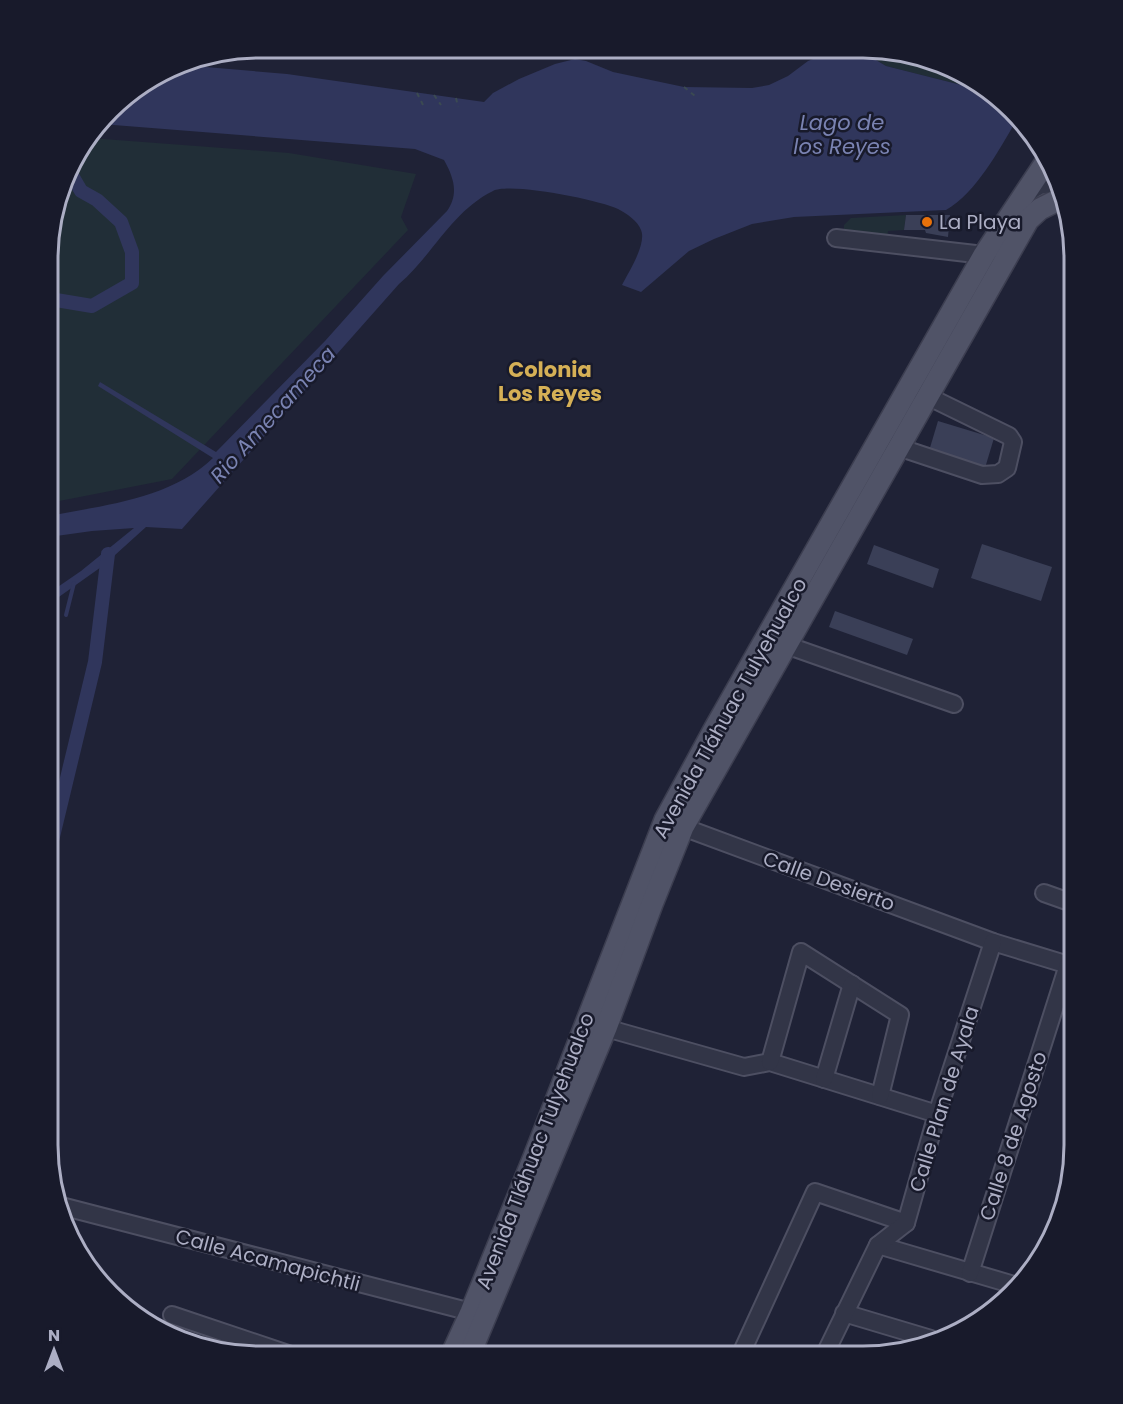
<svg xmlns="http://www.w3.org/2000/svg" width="1123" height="1404" font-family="Poppins,sans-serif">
  <rect width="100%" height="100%" fill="#1f2236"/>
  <g fill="#212e37">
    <path d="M860,50H891L981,84L989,92L886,66Z"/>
    <path d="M90,138L289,153L416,174L401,217L408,230L172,479L49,503L50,232L76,154Z"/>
    <path d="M906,215L904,230L888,231L887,239L844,233V225L851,218Z"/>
  </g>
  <path fill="#30365c" d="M836,50H869L866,54L886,66L989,92L1016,121C999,150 976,193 946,210L794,217L752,224L714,239L689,251L641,292L622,285C628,273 647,244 641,230C638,221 626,213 618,209C599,200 510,182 493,191C452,211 432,256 399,284L182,529L146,527L104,565L56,599L49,630V593L81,571L134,528L92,531L49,537V516C105,505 170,499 213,458L98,386L100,382L216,452L325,341L383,276L447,211C459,194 454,178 444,160L415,149L101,124L120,100L182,65L287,74L484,102L493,93L519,79L555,64L575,59L586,61L613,72L684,87L752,88L769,85L788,76L808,61Z"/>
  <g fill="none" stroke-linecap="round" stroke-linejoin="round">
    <path stroke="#30365c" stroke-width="4" d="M66,615L74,583"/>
    <g stroke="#30365c" stroke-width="14">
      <path d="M50,299L92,306L132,283V252L121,222L97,200L81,191L70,172"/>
      <path d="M49,853L95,662L108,554"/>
    </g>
  </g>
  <g fill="#3a3f57">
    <path d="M906,215H950L948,237L926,233L925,230H904Z"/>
    <path d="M938,421L994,438L985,468L929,451Z"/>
    <path d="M982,544L1052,567L1041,601L971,578Z"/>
    <path d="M874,545L939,569L933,588L867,564Z"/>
    <path d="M835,611L913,639L907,655L829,627Z"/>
  </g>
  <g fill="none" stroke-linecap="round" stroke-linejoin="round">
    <g stroke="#4d4f62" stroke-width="20">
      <g id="minor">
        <path d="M1025,194L1040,186L1054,183"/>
        <path d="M836,238L984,255"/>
        <path d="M889,444L982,475L998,474L1007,468L1013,442L1009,436L919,392"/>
        <path d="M786,645L954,704"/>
        <path d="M672,823L993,942L1075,967"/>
        <path d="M1044,893L1075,904"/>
        <path d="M606,1028L744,1067L770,1062L937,1114"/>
        <path d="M770,1062L801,952L900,1015L880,1096"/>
        <path d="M824,1079L852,984"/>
        <path d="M65,1207L471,1312"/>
        <path d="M878,1245L1014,1285"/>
        <path d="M970,1273L1068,965"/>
        <path d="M844,1313L931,1339"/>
        <path d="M172,1315L294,1356"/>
        <path d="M740,1356L815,1192L906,1223"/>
        <path d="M824,1356L878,1245L906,1223L937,1114L993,942"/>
      </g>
    </g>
    <g stroke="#3c3e50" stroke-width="24">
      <g id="major">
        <path d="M451,1356L471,1312L534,1157L665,820L715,728L984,255L1048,159"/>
        <path d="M469,1356L606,1028L652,904L683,827L1028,220L1040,209L1054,202"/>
      </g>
    </g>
    <g stroke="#3b4a52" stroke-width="2" stroke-dasharray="4.5 4.5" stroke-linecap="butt">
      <path d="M684,87L695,96"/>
      <path d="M417,93L423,105"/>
      <path d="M434,95L441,105"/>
      <path d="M456,98L458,107"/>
    </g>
    <use href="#minor" stroke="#323547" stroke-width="16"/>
    <use href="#major" stroke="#505367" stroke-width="21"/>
  </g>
  <circle fill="#e8710a" stroke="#181a2b" stroke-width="2" cx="927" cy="222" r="6"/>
  <g text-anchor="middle" stroke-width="5" stroke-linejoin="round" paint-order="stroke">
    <g font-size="20" fill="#acaec4" stroke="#181a2b" text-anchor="start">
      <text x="939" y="229">La Playa</text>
    </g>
    <g font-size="20" fill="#acaec4" stroke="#181a2b">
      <text transform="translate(730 708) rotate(-61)" y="7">Avenida Tláhuac Tulyehualco</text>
      <text transform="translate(829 881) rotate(20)" y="7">Calle Desierto</text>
      <text transform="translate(944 1099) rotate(-73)" y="7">Calle Plan de Ayala</text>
      <text transform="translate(1013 1136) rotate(-72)" y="7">Calle 8 de Agosto</text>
      <text transform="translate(535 1151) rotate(-69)" y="7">Avenida Tláhuac Tulyehualco</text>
      <text transform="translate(268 1260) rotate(15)" y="7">Calle Acamapichtli</text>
    </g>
    <g font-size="21" font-style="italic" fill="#7a83b2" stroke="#181a2b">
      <text x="842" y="130">Lago de<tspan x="842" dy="24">los Reyes</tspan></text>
      <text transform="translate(273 415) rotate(-48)" y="7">Rio Amecameca</text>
    </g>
    <g font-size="21" font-weight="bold" fill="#d5b056" stroke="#181a2b">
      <text x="550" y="377">Colonia<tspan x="550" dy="24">Los Reyes</tspan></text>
    </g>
  </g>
  <path d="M0 0H1123V1404H0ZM259 58H863A201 201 0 0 1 1064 259V1145A201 201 0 0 1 863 1346H259A201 201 0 0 1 58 1145V259A201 201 0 0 1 259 58Z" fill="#181a2b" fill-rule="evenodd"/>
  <path fill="none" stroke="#acaec4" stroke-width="3" d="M259 58H863A201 201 0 0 1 1064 259V1145A201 201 0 0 1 863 1346H259A201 201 0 0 1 58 1145V259A201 201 0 0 1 259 58Z"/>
  <g transform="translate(54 1350)" stroke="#181a2b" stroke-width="4.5" paint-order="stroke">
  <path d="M0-4.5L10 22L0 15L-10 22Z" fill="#acaec4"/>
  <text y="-9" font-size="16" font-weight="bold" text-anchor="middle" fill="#acaec4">N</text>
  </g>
</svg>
